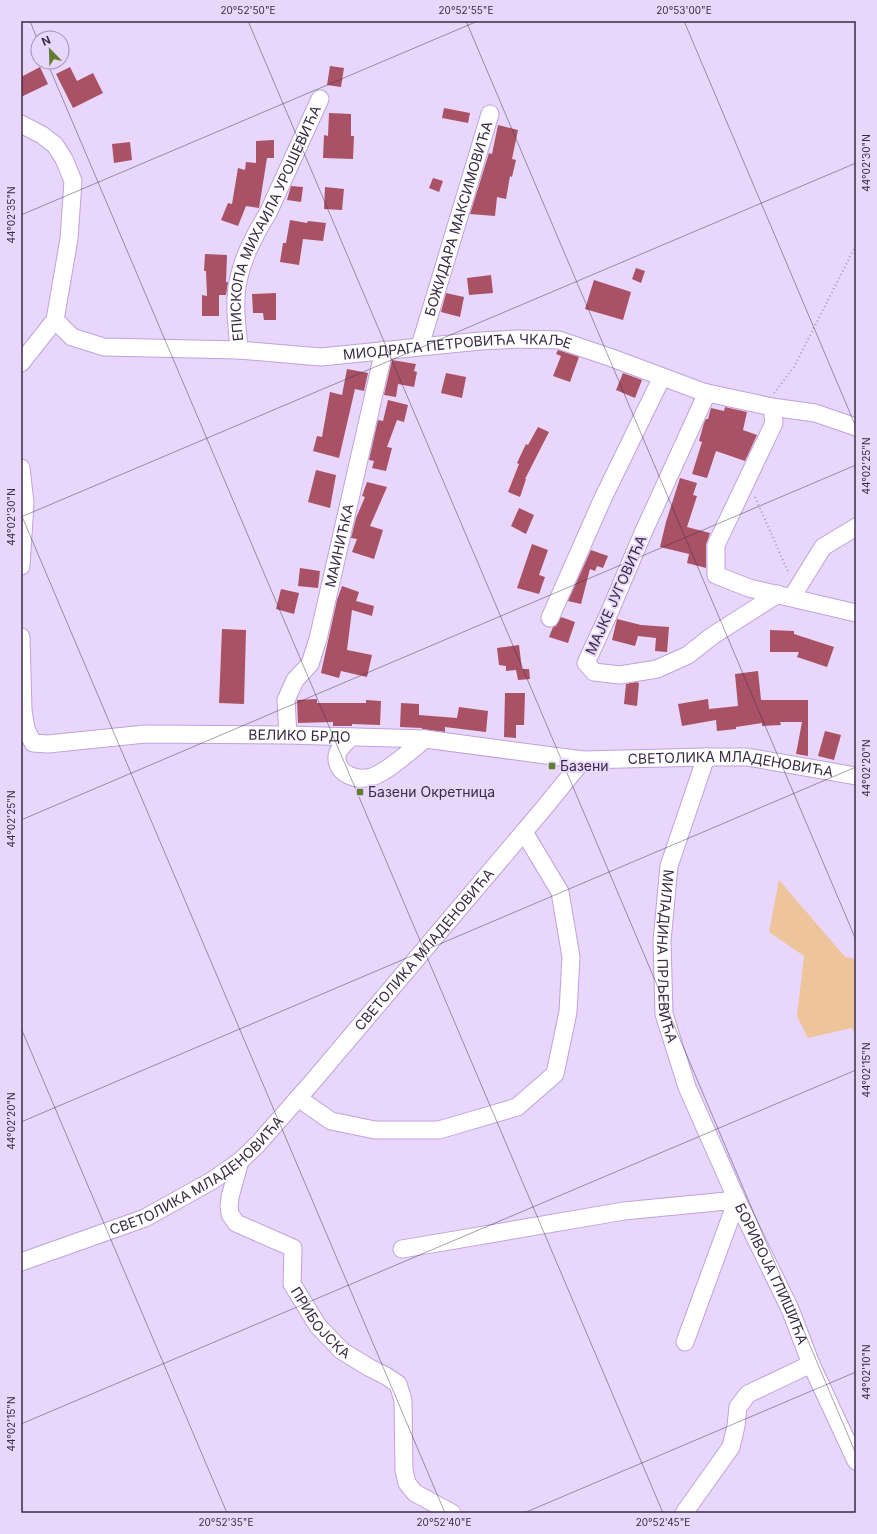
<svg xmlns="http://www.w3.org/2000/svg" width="877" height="1534" font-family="Inter,sans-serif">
  <rect width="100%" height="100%" fill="#e8d6fb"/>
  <path fill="#eec49a" d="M779,880L845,957L856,959V1033L851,1028L808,1038L797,1016L804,956L769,932Z"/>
  <g fill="#a95165">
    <path d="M330,66L344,68L341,87L327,85Z"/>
    <path d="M40,67L48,84L21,97V77Z"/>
    <path d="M70,67L77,81L93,73L103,93L73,108L56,74Z"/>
    <path d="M444,108L470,113L468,123L442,118Z"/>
    <path d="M329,113L351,114V136H354L353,159L323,158L324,135L328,136Z"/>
    <path d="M498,125L518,130L512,159L516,160L512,177L510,176L506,199L497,197L495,216L470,214L489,153L492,154Z"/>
    <path d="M274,140V158H267L259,208L246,206L238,226L221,220L228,203L232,204L238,168L245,170L246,162L256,163V141Z"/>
    <path d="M130,142L132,160L114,163L112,144Z"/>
    <path d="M433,178L443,181L439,192L429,188Z"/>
    <path d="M291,186L303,187L301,202L287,200Z"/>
    <path d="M325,187L344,189L342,210L324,209Z"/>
    <path d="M290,220L307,223L308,221L326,223L323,241L303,239L299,265L280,262L283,243H286Z"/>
    <path d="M205,254L227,255L226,282H228L226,295H219V316H202V295L207,296L206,271H204Z"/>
    <path d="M636,268L645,271L641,283L632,279Z"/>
    <path d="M491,275L493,293L469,295L467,278Z"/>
    <path d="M594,280L631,292L623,320L585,309Z"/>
    <path d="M276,293V320H264L263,313H253L252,294Z"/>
    <path d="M446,293L464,297L460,317L441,312Z"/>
    <path d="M558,350L579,357L570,382L553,376L561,356L556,354Z"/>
    <path d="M392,360L416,364L414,371L417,372L414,387L398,384L396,397L384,395Z"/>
    <path d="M347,369L368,373L364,391L355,389L339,458L313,451L317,436L322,437L330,392L342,395Z"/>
    <path d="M446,373L466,377L462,398L441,393Z"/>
    <path d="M623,373L642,380L635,398L616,390Z"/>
    <path d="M388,400L408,405L404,422L397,420L387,447L392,448L386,471L372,468L374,461L369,460L378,420L383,421Z"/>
    <path d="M725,407L747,412L743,430L757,435L745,461L716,451L707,478L692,474L702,442L699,441L704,423L706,419H708L711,408L724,411Z"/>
    <path d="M538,427L549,432L525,479H526L520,497L508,492L519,464L517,463L526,444L528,445Z"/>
    <path d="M316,470L336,475L330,508L308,502Z"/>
    <path d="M680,478L697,483L693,495L697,496L687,527L710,533L706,545V568L687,563L689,554L660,547L666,522Z"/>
    <path d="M367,482L387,487L370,526L383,530L374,559L352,552L357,539L351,538L356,518L365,497L362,496Z"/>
    <path d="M519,508L534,515L526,534L511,526Z"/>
    <path d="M532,544L548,550L539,575L545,577L539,594L517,588Z"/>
    <path d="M591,550L608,556L603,568L597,566L595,571L590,569L581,604L568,601Z"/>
    <path d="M300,568L320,571L318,588L298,586Z"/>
    <path d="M342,586L359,592L356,601L374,606L372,616L352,610L347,650L372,655L367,677L341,671L339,678L321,673L337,600Z"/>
    <path d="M281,589L299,593L294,614L276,609Z"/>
    <path d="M561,617L575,622L568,643L549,637L553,627L556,626Z"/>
    <path d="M617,619L641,625L669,627L667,652L655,651L656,638L638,636L635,646L612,640Z"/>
    <path d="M222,629L246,630L244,704L219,703Z"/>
    <path d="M770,630L794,631V634L834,647L827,667L797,657L799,652H770Z"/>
    <path d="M519,645L522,669H529L530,679L518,680L516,670L506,671V666L499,665L497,648Z"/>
    <path d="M758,671L761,700H808V756L796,754L802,722H780L781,725L762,726V723L736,727V729L717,731L716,720L682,726L678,704L708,699L709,709L738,706L735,674Z"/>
    <path d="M636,682L639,683L637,706L624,704L626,684Z"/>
    <path d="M505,693H525L524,725H516V738L504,737Z"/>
    <path d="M317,699V703H366V700L381,701L380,725L352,724V726H333V722L298,723L297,700Z"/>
    <path d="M401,703L419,704V715L457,718L459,707L488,711L486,732L445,727V732L422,729V728L400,727Z"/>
    <path d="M825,731L841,735L834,760L818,756Z"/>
  </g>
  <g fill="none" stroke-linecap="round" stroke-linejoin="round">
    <g stroke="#bfa2dc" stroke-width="19">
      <g id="minor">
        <path d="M21,124L42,135L55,145L64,159L73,181L69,239L55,320L21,363"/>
        <path id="s1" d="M55,320L72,337L104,347L239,350L321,357L480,341L518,339L559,340L612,358L703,392L772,407L815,413L856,427"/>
        <path id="s2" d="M420,346L490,114"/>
        <path id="s3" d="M239,350C238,333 235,316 236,300C236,271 253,237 268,213L320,99"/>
        <path d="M707,393L643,533L610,611L586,663L594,672L620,675L657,669L688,655L712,636L778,594"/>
        <path d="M772,407L774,423L716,545V575L749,588L856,613"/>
        <path d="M21,468L25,503L21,566"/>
        <path d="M792,597L823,547L856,527"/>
        <path d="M550,618L603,498L662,377"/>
        <path id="s4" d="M21,637L23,710L26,729L33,743L48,744L145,734L288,735L425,739L583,760L706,757H747L856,776"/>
        <path id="s5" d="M288,735L286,700L295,680L310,664L318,639L384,350"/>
        <path d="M351,737C346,743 337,749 337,757C336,775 358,781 372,777C390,770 410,751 425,739"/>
        <path id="s6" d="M706,757L669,866L662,941L664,1014L687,1087L737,1200L790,1309L811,1364L856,1461"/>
        <path d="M298,1098L331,1121L375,1130H439L517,1107L555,1074L568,1012L571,957L560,892L524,832"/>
        <path id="s7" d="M240,1161L230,1197L229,1206L230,1214L236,1223L293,1248L292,1284L318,1326L342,1351L370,1368L386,1376L398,1384L403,1400L404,1470L407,1483L415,1493L452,1513"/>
        <path d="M402,1249L624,1211L737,1200L685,1342"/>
        <path id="s8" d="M21,1262L145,1218L213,1180L240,1161L257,1145L314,1080L544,808L583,760"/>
        <path d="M684,1513L731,1447L736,1426L738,1407L748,1394L811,1364"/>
      </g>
    </g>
    <g stroke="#a898b8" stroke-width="2" stroke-dasharray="1 3" stroke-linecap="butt">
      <path d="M774,393L794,367L856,245"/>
      <path d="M755,497L789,574"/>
    </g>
    <use href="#minor" stroke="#fff" stroke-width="17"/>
  </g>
  <path fill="none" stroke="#382c44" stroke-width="1" stroke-opacity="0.45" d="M30,21L38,41M248,21L856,1454M466,21L856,940M684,21L856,427M47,62L663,1513M21,215L478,21M21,514L445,1513M21,517L856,163M21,820L856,465M21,1028L227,1513M21,1122L856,767M21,1424L856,1070M524,1513L856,1372"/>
  <g fill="#617d32" stroke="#e8d6fb" stroke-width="1.5">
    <rect x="548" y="762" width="8" height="8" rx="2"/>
    <rect x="356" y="788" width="8" height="8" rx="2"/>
  </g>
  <g text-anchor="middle" stroke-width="4" stroke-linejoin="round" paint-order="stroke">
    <g font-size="14" fill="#382c44" stroke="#e8d6fb">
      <text dy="5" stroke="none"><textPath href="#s2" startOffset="133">БОЖИДАРА МАКСИМОВИЋА</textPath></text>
      <text dy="5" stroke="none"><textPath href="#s3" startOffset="135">ЕПИСКОПА МИХАИЛА УРОШЕВИЋА</textPath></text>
      <text dy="5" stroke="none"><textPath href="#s1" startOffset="412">МИОДРАГА ПЕТРОВИЋА ЧКАЉЕ</textPath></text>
      <text dy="5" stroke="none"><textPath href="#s5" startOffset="201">МАИНИЋКА</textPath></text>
      <text transform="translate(616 595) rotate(-66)" y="5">МАЈКЕ ЈУГОВИЋА</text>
      <text dy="5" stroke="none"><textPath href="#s4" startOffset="375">ВЕЛИКО БРДО</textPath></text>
      <text dy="5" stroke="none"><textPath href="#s4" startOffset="808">СВЕТОЛИКА МЛАДЕНОВИЋА</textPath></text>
      <text dy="5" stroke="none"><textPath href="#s8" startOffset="523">СВЕТОЛИКА МЛАДЕНОВИЋА</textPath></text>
      <text dy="5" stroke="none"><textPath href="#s6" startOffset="206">МИЛАДИНА ПРЉЕВИЋА</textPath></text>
      <text dy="5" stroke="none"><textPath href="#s8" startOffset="198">СВЕТОЛИКА МЛАДЕНОВИЋА</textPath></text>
      <text dy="5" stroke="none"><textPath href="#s6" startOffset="545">БОРИВОЈА ГЛИШИЋА</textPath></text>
      <text dy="5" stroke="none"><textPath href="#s7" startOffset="212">ПРИБОЈСКА</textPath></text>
    </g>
    <g font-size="14" fill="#382c44" stroke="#e8d6fb" text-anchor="start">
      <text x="560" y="771">Базени</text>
      <text x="368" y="797">Базени Окретница</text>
    </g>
  </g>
  <rect width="877" height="1534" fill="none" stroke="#e8d6fb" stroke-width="44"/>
  <g transform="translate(50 50) rotate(337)"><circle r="19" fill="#e8d6fb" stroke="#a292b2"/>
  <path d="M0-3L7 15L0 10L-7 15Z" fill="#617d32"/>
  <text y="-6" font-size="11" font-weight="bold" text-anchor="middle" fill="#382c44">N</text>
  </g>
  <rect x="22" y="22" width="833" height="1490" fill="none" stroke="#382c44" stroke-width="1.5"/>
  <g font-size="10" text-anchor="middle" fill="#382c44">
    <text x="248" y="14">20°52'50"E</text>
    <text x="466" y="14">20°52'55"E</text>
    <text x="684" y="14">20°53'00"E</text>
    <text transform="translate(866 163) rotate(-90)" y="4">44°02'30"N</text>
    <text transform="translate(11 215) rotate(-90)" y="4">44°02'35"N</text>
    <text transform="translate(866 466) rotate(-90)" y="4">44°02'25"N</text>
    <text transform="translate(11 517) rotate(-90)" y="4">44°02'30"N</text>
    <text transform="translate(866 768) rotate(-90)" y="4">44°02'20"N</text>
    <text transform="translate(11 819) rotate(-90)" y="4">44°02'25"N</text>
    <text transform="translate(866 1070) rotate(-90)" y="4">44°02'15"N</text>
    <text transform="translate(11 1121) rotate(-90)" y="4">44°02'20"N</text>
    <text transform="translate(866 1372) rotate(-90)" y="4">44°02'10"N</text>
    <text transform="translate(11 1424) rotate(-90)" y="4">44°02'15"N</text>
    <text x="226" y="1526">20°52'35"E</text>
    <text x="444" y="1526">20°52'40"E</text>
    <text x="663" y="1526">20°52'45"E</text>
  </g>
</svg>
